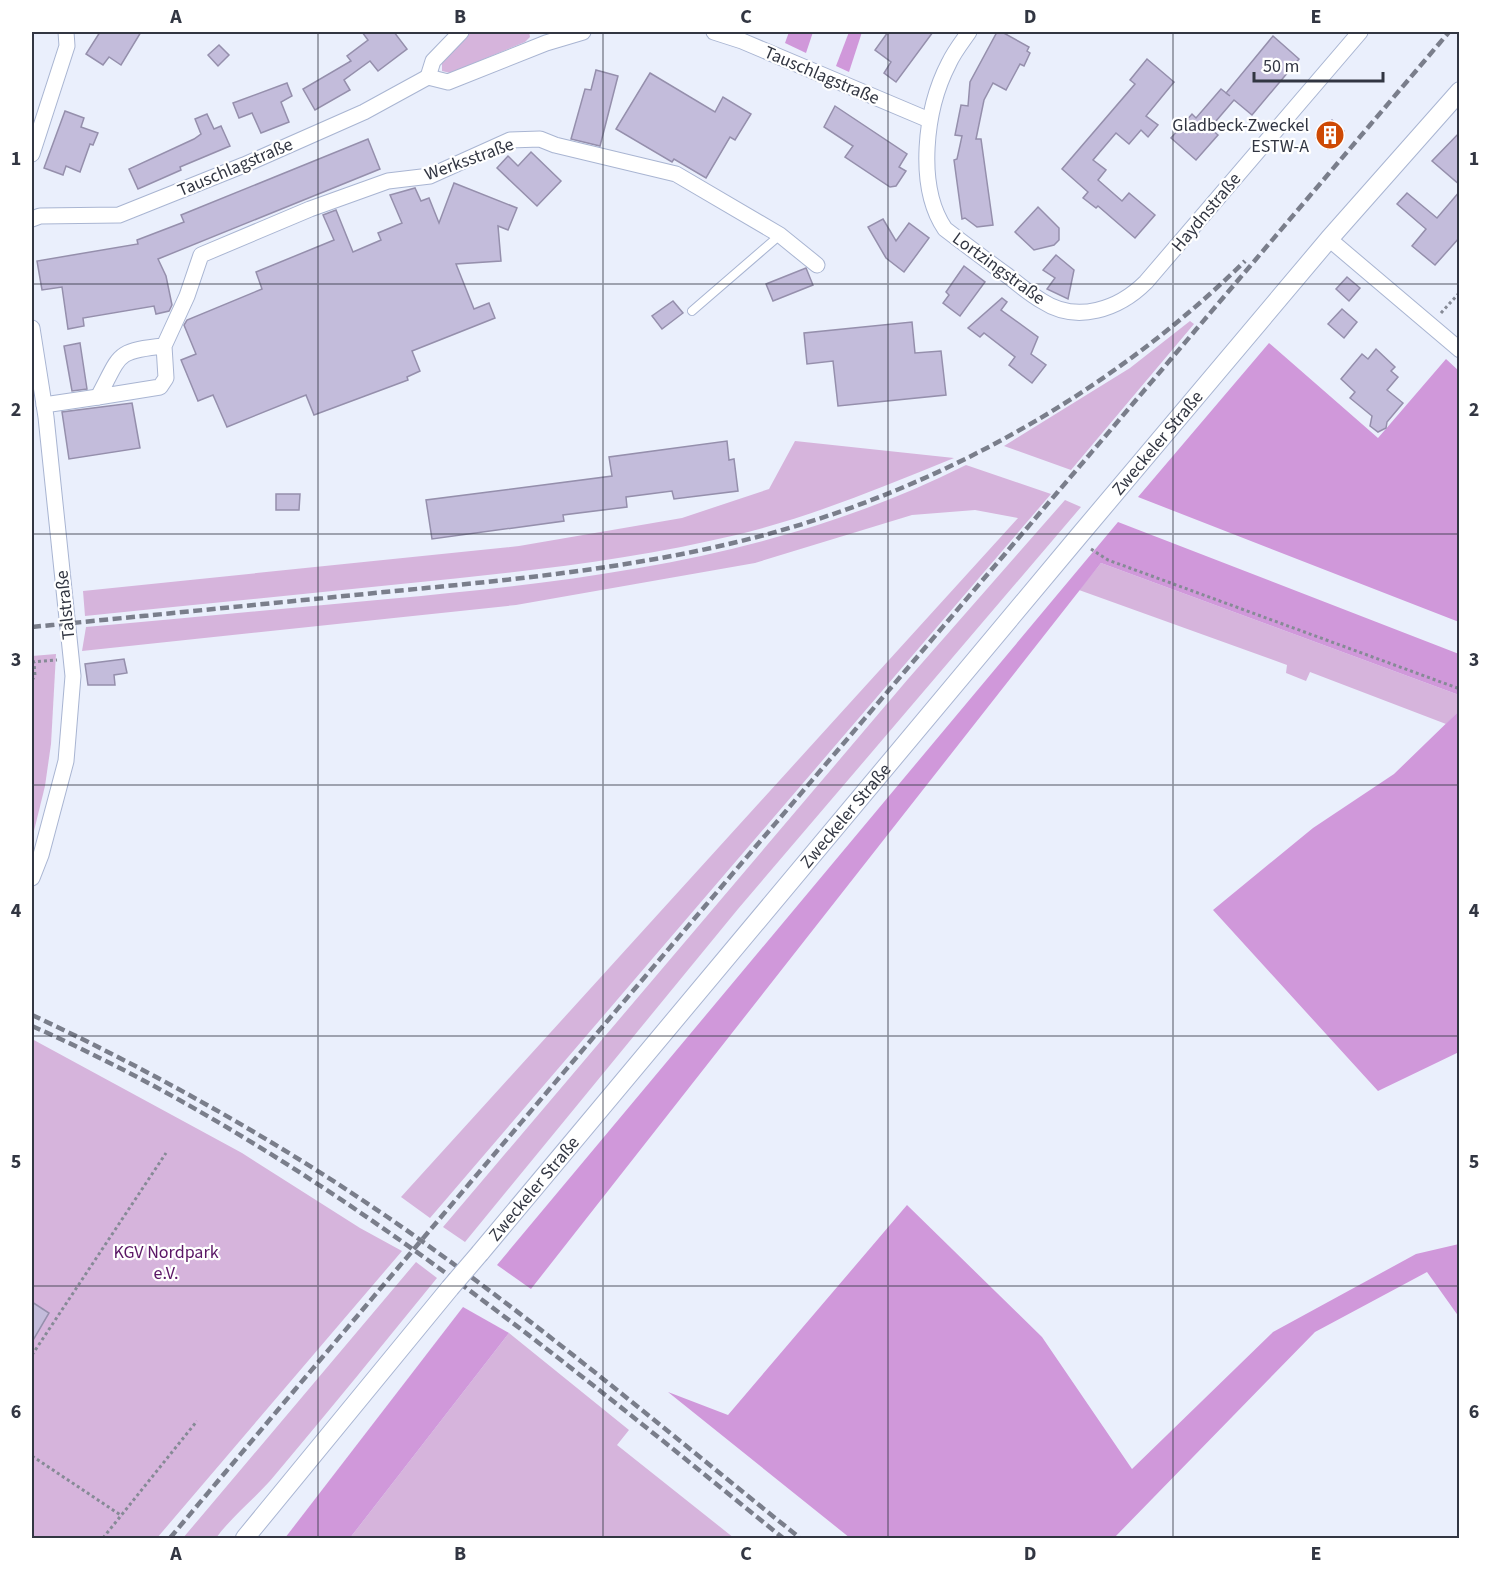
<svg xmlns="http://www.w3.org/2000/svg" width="1491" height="1570" font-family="'Source Sans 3',sans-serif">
  <rect width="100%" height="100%" fill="#eaeffc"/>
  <g fill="#d6b4dc">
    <path d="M469,32H529L530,37L525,42L450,73L442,71V60Z"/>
    <path d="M1190,321L1194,324L1071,470L1004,446L1130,368Z"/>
    <path d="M795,441L954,458C883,487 811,517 736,535C627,561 513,573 401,584C296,595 190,605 85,616L83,591L519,546L682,518L769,489Z"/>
    <path d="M966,465L1051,494L430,1218L401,1197L1018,518L975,510L912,515L755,563L516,605L82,651L86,627C187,618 288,608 388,599C591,580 782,557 966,465Z"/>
    <path d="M1065,500L1081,507L738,909L465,1242L443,1227L908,679Z"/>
    <path d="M1101,563L1459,695V711L1446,724L1310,672L1306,681L1286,673L1287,665L1079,590Z"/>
    <path d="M56,654L51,744L45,786L32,839V656Z"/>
    <path d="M32,1039L242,1153L360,1228L402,1251L157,1538H32Z"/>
    <path d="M416,1262L437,1278C383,1344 330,1410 275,1475C256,1498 233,1515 216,1538H183Z"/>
    <path d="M509,1333L629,1430L617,1445L734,1538H350Z"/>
  </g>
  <g fill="#d098da">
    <path d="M789,32H813L806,53L785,43Z"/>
    <path d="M849,32H862L849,72L836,66Z"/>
    <path d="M1269,343L1378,438L1446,359L1459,371V622L1138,497Z"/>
    <path d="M1118,522L1459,654V695L1101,563L531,1289L497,1265Z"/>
    <path d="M1459,711V1052L1378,1091L1213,910L1313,828L1394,774Z"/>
    <path d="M907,1205L1042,1337L1132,1469L1273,1332L1416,1254L1459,1244V1317L1427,1272L1315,1332L1114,1538H850L668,1392L728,1415Z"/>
    <path d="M463,1307L509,1333L350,1538H285Z"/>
  </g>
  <g fill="#c3bcdb" stroke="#958fac" stroke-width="1.5">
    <path d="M100,32H141L121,65L109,57L103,65L86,54Z"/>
    <path d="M362,32H394L407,49L378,71L370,61L344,80L350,90L315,110L303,89L351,61L347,56L368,40Z"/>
    <path d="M888,32H933L896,82L884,73L891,62L875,50Z"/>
    <path d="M997,32H1002L1029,47L1027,51L1030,53L1024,66L1020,64L1006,90L993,83L984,100L976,139H981L993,225L977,227L965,218L962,219L954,160L957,159L962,136L955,135L961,105L968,106L970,82Z"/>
    <path d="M1273,36L1299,59L1252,115L1234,100L1210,128L1218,135L1196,160L1171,138L1192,114L1196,118L1221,89L1230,96L1226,93Z"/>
    <path d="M219,45L229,55L218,66L208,55Z"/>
    <path d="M1147,59L1174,82L1146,116L1158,125L1148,137L1141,130L1129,144L1116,133L1093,160L1106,170L1098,180L1122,201L1129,193L1155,215L1135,238L1098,206L1096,208L1083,198L1088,192L1062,169L1135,84L1130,80Z"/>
    <path d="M596,70L618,76L600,146L571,139L585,89L591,90Z"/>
    <path d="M650,73L715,112L723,97L751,114L735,140L730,137L706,178L674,159L672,162L616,129Z"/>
    <path d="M287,83L292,96L281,102L289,122L261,133L252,113L239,118L233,103Z"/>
    <path d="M835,106L907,154L899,167L906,171L896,186L890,187L845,157L853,146L824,127Z"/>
    <path d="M65,111L84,118L81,127L98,133L93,145L90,144L80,172L66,166L63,175L44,168Z"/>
    <path d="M207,114L214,129L221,126L230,146L180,167L181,170L138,189L129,169L194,139L201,134L195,119Z"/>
    <path d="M1332,120L1344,131L1328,149L1316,138Z"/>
    <path d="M1460,132V185L1432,161Z"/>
    <path d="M368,139L380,169L158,259L166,276L172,305L169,311L156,314L154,306L83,318L84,326L68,329L62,287L42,290L37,261L138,244L137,240L184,222L181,215Z"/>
    <path d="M531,152L561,181L537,206L497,168L508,156L518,166Z"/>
    <path d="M454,183L517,208L508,230L498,226L501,261L456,264L474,309L489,303L495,318L412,351L420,371L407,377L408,380L314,415L306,395L227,427L213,395L198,401L181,360L196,354L184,325L187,320L262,289L256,272L334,240L323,215L336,210L353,252L381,240L378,233L402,223L390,195L415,188L421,201L429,198L439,223Z"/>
    <path d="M1460,191V237L1435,265L1412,246L1426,229L1397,204L1407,193L1437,218Z"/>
    <path d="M1038,207L1059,228V240L1054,245L1034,250L1015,232Z"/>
    <path d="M883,219L896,241L909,223L929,238L904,272L886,258L868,227Z"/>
    <path d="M1056,255L1074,270L1068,299L1047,289L1055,278L1043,270Z"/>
    <path d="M964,266L985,282L960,316L943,303L949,295L946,292Z"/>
    <path d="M806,268L813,285L773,301L766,284Z"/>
    <path d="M1347,277L1360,288L1349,301L1336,289Z"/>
    <path d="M1002,298L1007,302L1001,310L1038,337L1031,354L1046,365L1032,383L1009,365L1015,357L984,333L980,337L968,328Z"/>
    <path d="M673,301L683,313L662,329L652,316Z"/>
    <path d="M1342,309L1357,322L1344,338L1328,324Z"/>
    <path d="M912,322L915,353L941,351L946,395L838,406L833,361L807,364L804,333Z"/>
    <path d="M80,343L87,389L72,391L64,346Z"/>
    <path d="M1376,349L1395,367L1391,371L1398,377L1387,390L1403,403L1387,422L1386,428L1378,432L1370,426L1372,416L1350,398L1355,392L1341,379L1362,354L1368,359Z"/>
    <path d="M132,403L140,448L69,459L62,412Z"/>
    <path d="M727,441L729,460L734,459L738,491L674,499L672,491L626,497L627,507L563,515L564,521L432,539L426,500L612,476L609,457Z"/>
    <path d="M276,494H300L299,510H276Z"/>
    <path d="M124,659L127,673L114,675L115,685H88L85,664Z"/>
    <path d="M32,1302L49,1313L32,1342Z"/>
  </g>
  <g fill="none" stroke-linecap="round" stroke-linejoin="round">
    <g stroke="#a9b5d2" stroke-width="10">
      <path id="service" d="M692,311L780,235"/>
    </g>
    <g stroke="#a9b5d2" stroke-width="17">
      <g id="minor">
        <path d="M714,32L742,41L929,120"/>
        <path d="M969,32C962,42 954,52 949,63C925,109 916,186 945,229C966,245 987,261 1008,276C1019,285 1030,294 1042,301C1077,324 1119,309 1146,282L1360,32"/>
        <path d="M428,77L433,61L461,32"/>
        <path d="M32,154L67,46L66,32"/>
        <path d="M32,219L40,216L119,215L244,165L364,112L428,77L448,82L546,43L583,32"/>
        <path d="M1329,239L1460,350"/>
        <path d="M32,328L46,417L73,676L66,761L41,855L32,878"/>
        <path d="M164,346C114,351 121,355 98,397L160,387L166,378L164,346L187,296L201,255L310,209L388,181L430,176L510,140L540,139L555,145L676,174L780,235L817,265"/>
        <path d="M44,405L98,397"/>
      </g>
    </g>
    <g stroke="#a9b5d2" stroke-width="20">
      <g id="tertiary">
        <path id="s1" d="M480,1253L1078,537L1329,239L1460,91"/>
        <path d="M245,1538L450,1288"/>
      </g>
    </g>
    <g stroke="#868a96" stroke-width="3" stroke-dasharray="3 3" stroke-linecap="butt">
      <path d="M1441,313L1460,292"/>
      <path d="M1091,549L1108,560L1460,689"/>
      <path d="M32,662L57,660"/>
      <path d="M32,680L35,676L34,662"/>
      <path d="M32,1355L166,1153"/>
      <path d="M32,1456L122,1516"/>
      <path d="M103,1538L197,1421"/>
    </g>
    <use href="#service" stroke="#fff" stroke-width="8"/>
    <use href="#minor" stroke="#fff" stroke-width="15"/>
    <use href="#tertiary" stroke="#fff" stroke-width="18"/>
    <g stroke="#7a7e8b" stroke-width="4.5" stroke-dasharray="9 4.5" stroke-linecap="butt">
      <path d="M32,627C153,615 274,603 395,591C510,580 625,569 737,542C925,497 1107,397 1245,261"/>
      <path d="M32,1015C154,1072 275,1140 386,1216C530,1315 664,1429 800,1538"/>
      <path d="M32,1026C311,1150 548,1348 783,1538"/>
      <path d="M170,1538C594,1034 1023,534 1449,32"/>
    </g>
    <g stroke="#a9b5d2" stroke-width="20" stroke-linecap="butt">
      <path id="tertiary-bridge" d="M450,1288L480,1253"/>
    </g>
    <use href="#tertiary-bridge" stroke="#fff" stroke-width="18"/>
  </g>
  <path fill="none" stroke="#323642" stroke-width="1.5" stroke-opacity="0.55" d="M318,32V1538M603,32V1538M888,32V1538M1173,32V1538M32,284H1460M32,534H1460M32,785H1460M32,1036H1460M32,1286H1460"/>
  <defs>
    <g id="building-disc" transform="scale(1.5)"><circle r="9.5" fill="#ce4904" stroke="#fff"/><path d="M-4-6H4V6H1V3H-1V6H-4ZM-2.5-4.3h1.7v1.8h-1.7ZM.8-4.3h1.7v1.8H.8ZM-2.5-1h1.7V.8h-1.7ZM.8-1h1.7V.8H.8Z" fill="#fff"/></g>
  </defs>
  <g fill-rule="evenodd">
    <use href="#building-disc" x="1330" y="135"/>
  </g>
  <g text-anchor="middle" stroke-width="4.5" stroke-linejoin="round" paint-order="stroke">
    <g font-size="18" fill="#323642" stroke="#fff">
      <text transform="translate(822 75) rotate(23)" y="6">Tauschlagstraße</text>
      <text transform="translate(469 159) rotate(-20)" y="6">Werksstraße</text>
      <text transform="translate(235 167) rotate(-23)" y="6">Tauschlagstraße</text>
      <text transform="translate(1206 212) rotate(-50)" y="6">Haydnstraße</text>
      <text transform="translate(999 268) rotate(36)" y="6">Lortzingstraße</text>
      <text dy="6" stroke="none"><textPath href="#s1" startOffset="1056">Zweckeler Straße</textPath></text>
      <text transform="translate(65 605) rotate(-96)" y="6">Talstraße</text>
      <text dy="6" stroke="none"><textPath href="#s1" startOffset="570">Zweckeler Straße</textPath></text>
      <text dy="6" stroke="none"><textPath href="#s1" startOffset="84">Zweckeler Straße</textPath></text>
    </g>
    <g font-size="18" fill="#323642" stroke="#fff" text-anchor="end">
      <text x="1309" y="131">Gladbeck-Zweckel<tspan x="1309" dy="21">ESTW-A</tspan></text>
    </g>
    <g font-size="18" fill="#5a1665" stroke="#fff">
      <text x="166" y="1258">KGV Nordpark<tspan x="166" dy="21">e.V.</tspan></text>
    </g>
  </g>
  <rect width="1491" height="1570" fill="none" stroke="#ffffff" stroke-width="66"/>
  <path d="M1254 72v9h129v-9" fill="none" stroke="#323642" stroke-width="3"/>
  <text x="1263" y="72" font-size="18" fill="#323642" stroke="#ffffff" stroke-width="4.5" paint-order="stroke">50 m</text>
  <rect x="33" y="33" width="1425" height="1504" fill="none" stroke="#323642" stroke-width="2"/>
  <g font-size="20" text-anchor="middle" font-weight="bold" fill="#323642">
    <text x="176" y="23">A</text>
    <text x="460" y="23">B</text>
    <text x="746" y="23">C</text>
    <text x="1030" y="23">D</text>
    <text x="1316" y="23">E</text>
    <text x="16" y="165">1</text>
    <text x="1474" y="165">1</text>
    <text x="16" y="416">2</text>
    <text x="1474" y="416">2</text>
    <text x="16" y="666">3</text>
    <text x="1474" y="666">3</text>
    <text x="16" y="917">4</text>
    <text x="1474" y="917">4</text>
    <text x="16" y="1168">5</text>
    <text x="1474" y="1168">5</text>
    <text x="16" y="1418">6</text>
    <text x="1474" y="1418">6</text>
    <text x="176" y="1560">A</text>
    <text x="460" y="1560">B</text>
    <text x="746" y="1560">C</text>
    <text x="1030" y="1560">D</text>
    <text x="1316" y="1560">E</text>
  </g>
</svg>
